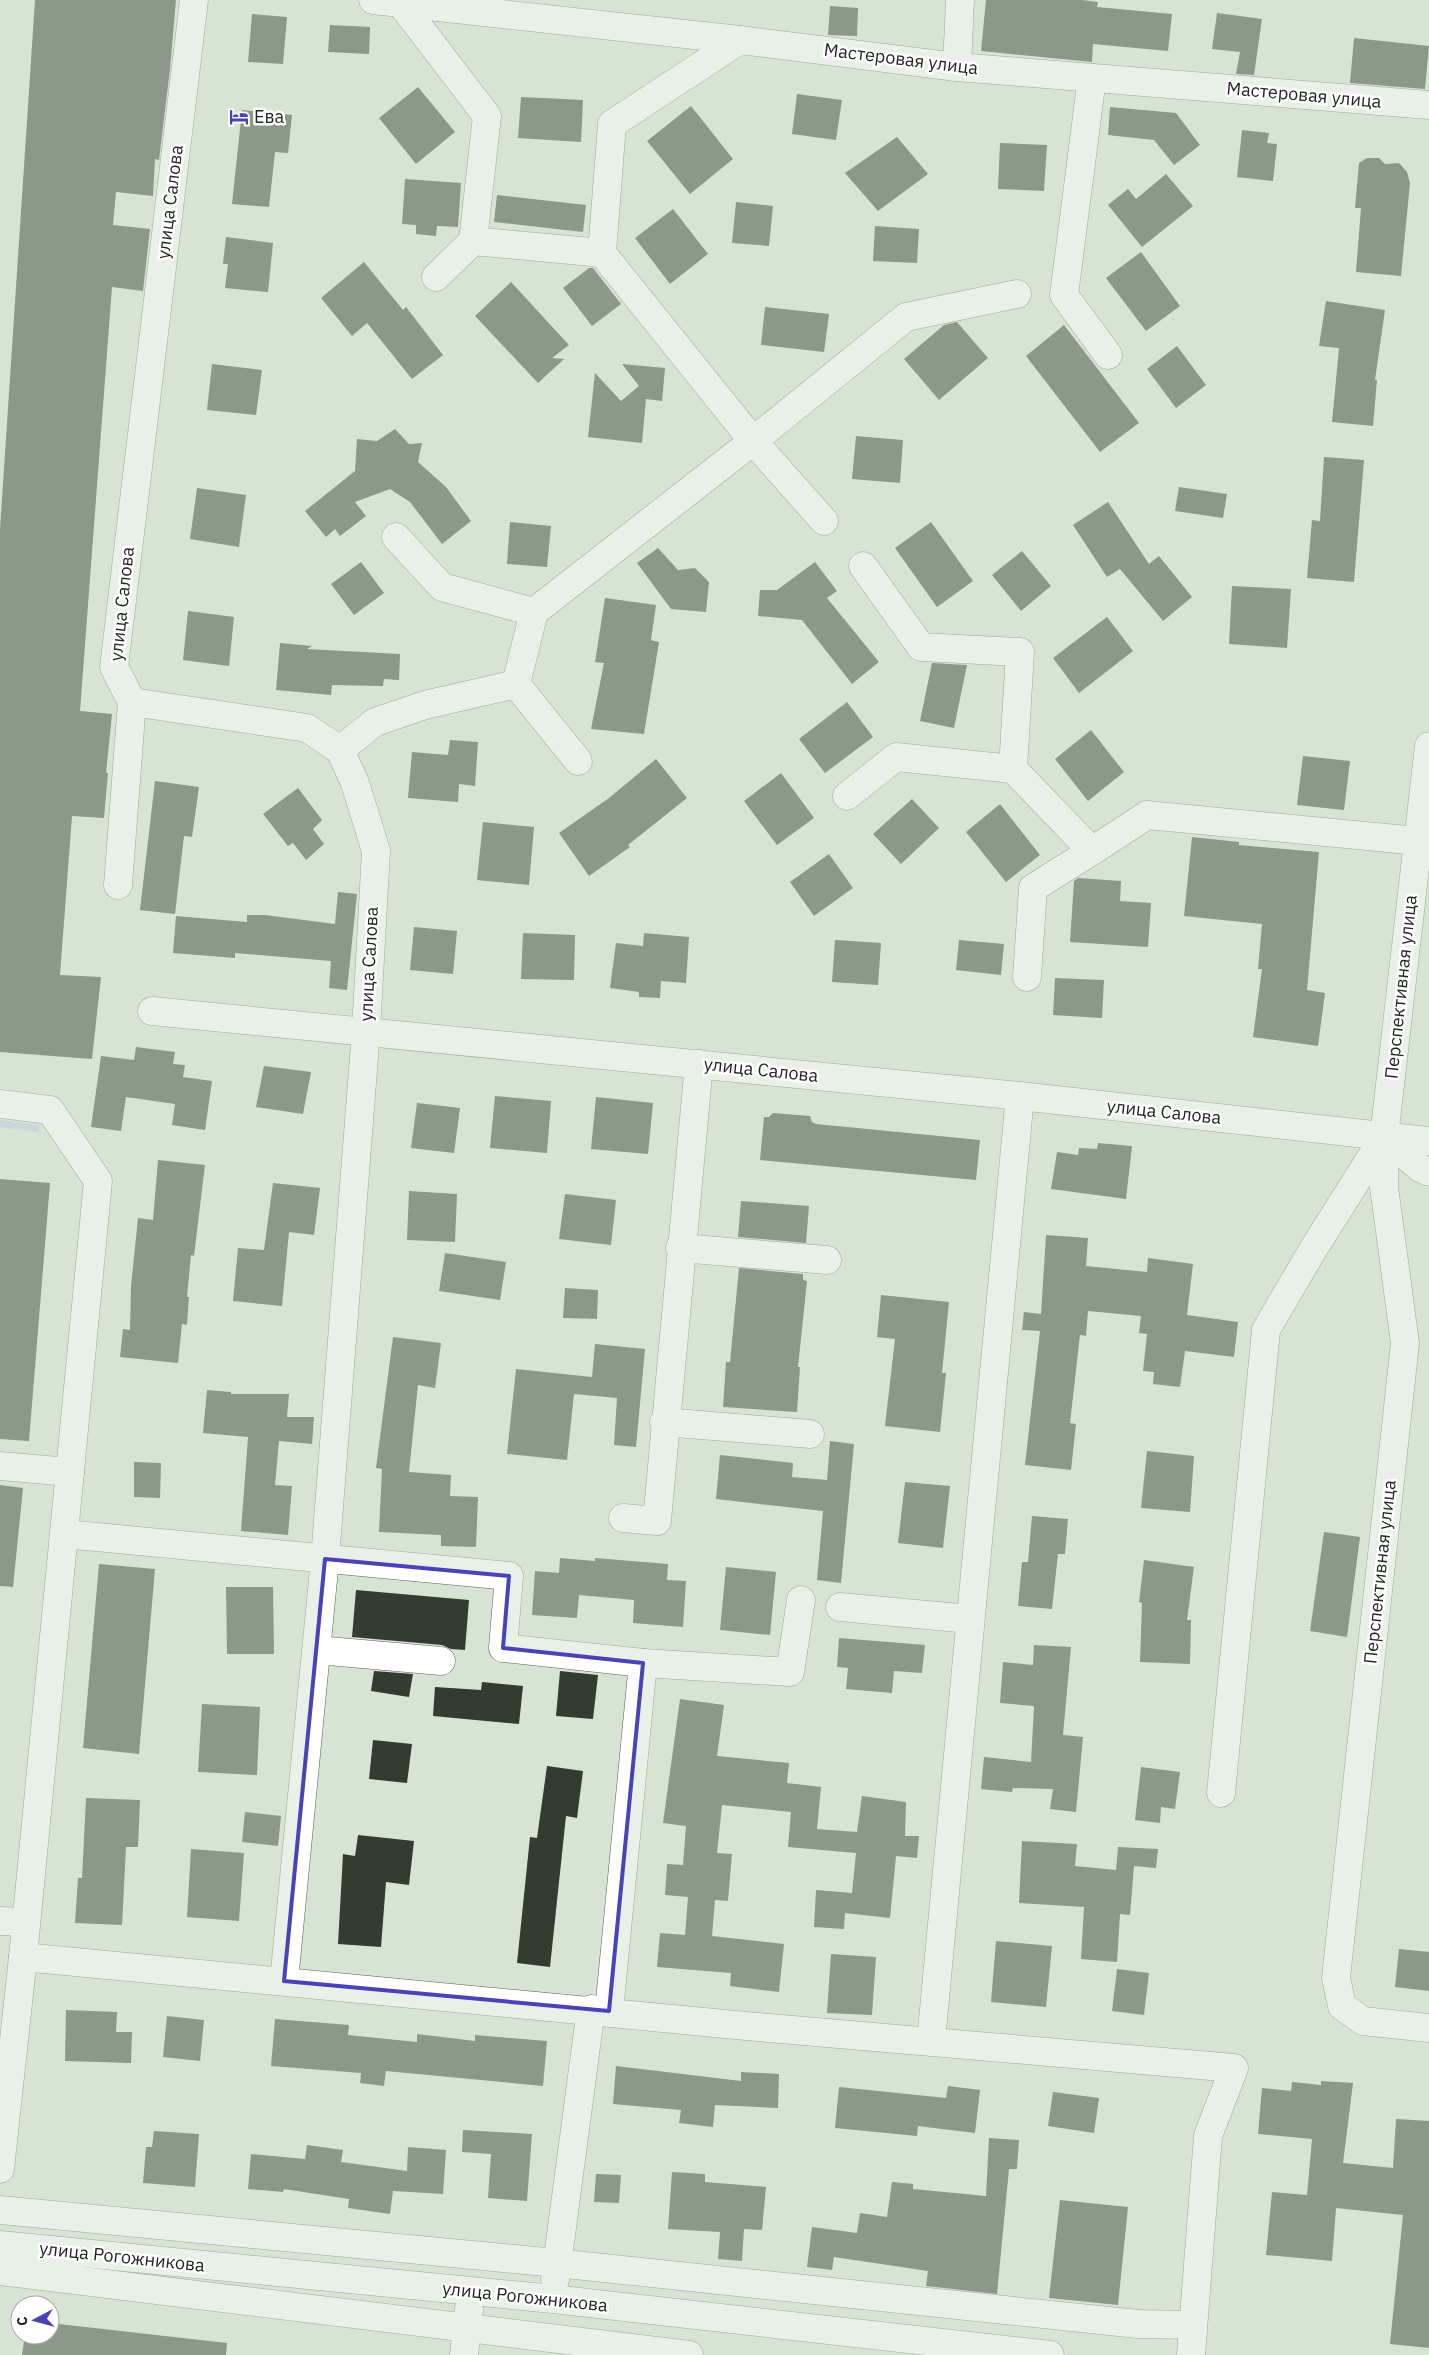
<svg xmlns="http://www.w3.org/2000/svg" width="1429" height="2355" font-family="'IBM Plex Sans',sans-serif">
  <rect width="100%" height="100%" fill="#d7e4d4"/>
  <path fill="#bfc3dd" d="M0,1120L39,1125V1132L0,1127Z"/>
  <g fill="#323c30">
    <path d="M35,0H176L170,69L159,160L155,159L153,196L116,192L113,225L150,229L143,291L112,287L80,711L112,714L106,773H108L104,818L72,816L60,975L101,977L92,1059L0,1052V529Z"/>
    <path d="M986,0H1082L1098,2L1097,7L1172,14L1168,51L1093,44L1092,62L981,51Z"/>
    <path d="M830,6L858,8L857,36L828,35Z"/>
    <path d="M1217,13L1262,19L1254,75L1236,74L1240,52L1212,49Z"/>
    <path d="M252,14L287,17L283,64L248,62Z"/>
    <path d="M330,25L370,27L369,54L328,52Z"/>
    <path d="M1354,38L1429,46L1425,89L1350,83Z"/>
    <path d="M418,87L455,132L416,164L379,118Z"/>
    <path d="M797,94L842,100L836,140L792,134Z"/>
    <path d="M521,97L583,100L581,142L518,138Z"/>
    <path d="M691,106L733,159L690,194L647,141Z"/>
    <path d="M1110,107L1176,113L1200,145L1174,165L1154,140L1108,135Z"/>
    <path d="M242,110L292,115L288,153L275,152L269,207L232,204Z"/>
    <path d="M1242,130L1269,133L1267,143L1277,144L1273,181L1237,177Z"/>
    <path d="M897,137L928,174L878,211L845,173Z"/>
    <path d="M1000,143L1047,145L1044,191L998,189Z"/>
    <path d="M1367,158H1379L1385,164L1399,163L1407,172L1410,183L1401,276L1356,272L1361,208H1355L1359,163Z"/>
    <path d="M1166,174L1193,206L1142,247L1108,205L1128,189L1136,199Z"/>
    <path d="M405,179L461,183L458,227L437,226L436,236L416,234V225L402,224Z"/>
    <path d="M497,195L586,205L583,232L494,222Z"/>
    <path d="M736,202L773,206L769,246L732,243Z"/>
    <path d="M673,209L708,254L670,284L635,238Z"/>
    <path d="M875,226L919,229L917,263L873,261Z"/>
    <path d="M226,237L273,243L268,292L225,288L228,264H223Z"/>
    <path d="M1141,252L1180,306L1146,331L1106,278Z"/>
    <path d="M364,262L403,310L406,307L443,355L412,379L367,323L352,336L321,298Z"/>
    <path d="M589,268H593L621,304L592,326L563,288Z"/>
    <path d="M511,282L569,345L552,358L564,359L538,383L475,316Z"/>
    <path d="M1326,301L1385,310L1375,380H1377L1373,426L1332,422L1339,348L1319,346Z"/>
    <path d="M765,307L829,314L824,352L761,345Z"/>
    <path d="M957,322L988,358L939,400L904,359L944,325Z"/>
    <path d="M1064,325L1139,423L1100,452L1026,356Z"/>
    <path d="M1177,346L1206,385L1176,408L1147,369Z"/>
    <path d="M212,364L262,370L256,415L207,410Z"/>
    <path d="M622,364L665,368L662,401L646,399L642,443L588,437L595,373L621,401L639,386Z"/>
    <path d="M395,429L409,444L422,443L418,462L446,487L471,521L442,544L410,502L390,489L355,502L366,516L340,536L335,529L326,537L305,511L355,471L357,439L377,441Z"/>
    <path d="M856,436L903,440L900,483L852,479Z"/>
    <path d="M1324,457L1364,460L1354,582L1307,578L1312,520L1320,521Z"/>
    <path d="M1179,487L1227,494L1223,518L1175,511Z"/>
    <path d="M197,488L246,495L239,547L190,539Z"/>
    <path d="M1108,502L1149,564L1159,556L1192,597L1163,621L1120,569L1107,577L1073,525Z"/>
    <path d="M510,522L551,526L547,567L507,564Z"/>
    <path d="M931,522L973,581L937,607L895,548Z"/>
    <path d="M658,548L678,570L695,568L709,582L706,612L671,609L637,563Z"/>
    <path d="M1022,551L1051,586L1021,611L992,575Z"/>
    <path d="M361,562L384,593L354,615L331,584Z"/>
    <path d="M815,562L837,591L827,598L879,662L852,684L802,620L758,616L760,590H777Z"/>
    <path d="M1232,586L1291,589L1287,648L1229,644Z"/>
    <path d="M605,598L656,605L651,640L659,642L644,734L591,729L604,663L595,662Z"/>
    <path d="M188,611L234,617L229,666L183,660Z"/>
    <path d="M1107,617L1133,651L1079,693L1053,658Z"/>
    <path d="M280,643L312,646L307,649L400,654L399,680L384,679L383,686L332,685L331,695L276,690Z"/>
    <path d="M932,663L967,665L954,728L920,721Z"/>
    <path d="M847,702L873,737L825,773L799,739Z"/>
    <path d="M1091,730L1124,772L1088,801L1055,759Z"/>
    <path d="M450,740L478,742L475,786L459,784L458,802L408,798L412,752L448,755Z"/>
    <path d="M1303,756L1350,761L1344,810L1297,805Z"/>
    <path d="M656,759L687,798L628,845L630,847L589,876L559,833L609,798Z"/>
    <path d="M781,773L814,818L777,845L744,801Z"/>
    <path d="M155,781L199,787L192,837L184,836L175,914L140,910Z"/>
    <path d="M298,788L322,820L313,829L324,844L306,860L293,843L288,846L263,814Z"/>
    <path d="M912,799L939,828L901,864L873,834Z"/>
    <path d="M1000,804L1040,855L1006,882L966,832Z"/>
    <path d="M483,822L534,827L529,885L477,880Z"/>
    <path d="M1192,837L1239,842V845L1319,852L1307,990L1325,993L1318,1046L1253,1037L1262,969H1258L1262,924L1184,916Z"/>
    <path d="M829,854L853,888L814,916L790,882Z"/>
    <path d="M1078,878L1121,881L1120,901L1151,903L1148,947L1070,942L1074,881Z"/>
    <path d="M338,892L357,894L347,990L329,988L331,961L235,953V958L173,953L176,916L247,922V915H265L335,924Z"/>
    <path d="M414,927L457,931L453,974L410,970Z"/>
    <path d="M523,933L575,935L574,980L521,979Z"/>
    <path d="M644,933L689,937L686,983L661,981L660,998L639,997V992L610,988L616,943L643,946Z"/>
    <path d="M835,940L881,943L878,985L832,982Z"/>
    <path d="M959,940L1004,944L1001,975L956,970Z"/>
    <path d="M1055,978L1104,980L1102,1018L1053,1015Z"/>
    <path d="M136,1047L175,1052L173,1064L185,1065L183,1077L212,1081L205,1130L172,1125L175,1104L126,1097L121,1131L91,1127L101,1056L134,1060Z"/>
    <path d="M264,1066L311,1072L303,1114L256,1107Z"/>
    <path d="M495,1096L551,1101L547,1153L490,1148Z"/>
    <path d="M596,1097L653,1103L648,1154L591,1149Z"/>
    <path d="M417,1103L460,1108L454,1153L411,1148Z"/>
    <path d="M773,1113L810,1116L812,1122L816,1124L980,1140L976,1180L760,1160L764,1117H769Z"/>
    <path d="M1098,1143L1132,1146L1126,1199L1051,1189L1057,1152L1078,1155L1079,1148L1097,1149Z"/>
    <path d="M158,1160L205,1165L194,1256L191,1255L187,1297H189L187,1325L182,1324L178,1363L120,1357L123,1329L130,1330L131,1286L138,1218L153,1220Z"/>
    <path d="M0,1179L50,1183L29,1441L0,1439Z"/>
    <path d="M273,1183L320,1188L314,1235L289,1232L282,1306L233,1301L238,1248L264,1250Z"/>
    <path d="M409,1191L457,1194L455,1242L407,1240Z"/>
    <path d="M565,1194L616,1200L611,1245L559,1239Z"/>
    <path d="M741,1201L809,1206L806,1243L738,1237Z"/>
    <path d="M1046,1235L1088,1238L1086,1266L1147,1272L1148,1258L1193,1264L1187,1315L1238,1322L1234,1357L1185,1351L1180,1387L1153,1384L1154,1372L1143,1371L1147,1334L1139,1333L1141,1316L1088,1311L1086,1336L1080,1335L1070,1423L1076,1424L1071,1470L1025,1465L1040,1331L1022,1330L1024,1312L1041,1314Z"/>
    <path d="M445,1253L506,1262L500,1300L439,1291Z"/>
    <path d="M739,1268L803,1274V1280L807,1281L798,1367H800L797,1412L723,1407L726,1362H730Z"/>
    <path d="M565,1288L598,1290L597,1319L563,1318Z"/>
    <path d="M881,1295L949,1302L942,1373H946L940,1432L885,1426L895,1339L877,1337Z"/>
    <path d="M393,1337L441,1343L435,1388L418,1385L409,1472L451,1475L450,1496L478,1497L476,1547L441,1546V1535L379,1532L382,1469L376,1468Z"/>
    <path d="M595,1344L645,1349L636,1447L614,1445L617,1398L574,1394L567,1460L507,1454L516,1369L592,1377Z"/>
    <path d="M207,1390L231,1392V1394H289L287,1417H314L312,1444L279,1441L275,1485L292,1486L288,1535L241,1531L248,1437L203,1433Z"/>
    <path d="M830,1441L854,1444L841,1583L817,1580L823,1511L716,1499L720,1455L793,1463L792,1477L827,1480Z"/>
    <path d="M1147,1451L1194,1456L1190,1512L1141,1508Z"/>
    <path d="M134,1462L161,1463L160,1498L134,1497Z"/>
    <path d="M905,1482L950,1486L943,1548L898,1543Z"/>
    <path d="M0,1485L23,1488L13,1587L0,1586Z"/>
    <path d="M1032,1516L1068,1519L1065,1554H1058L1052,1609L1018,1606L1022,1562H1028Z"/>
    <path d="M1324,1532L1360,1537L1347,1637L1310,1631Z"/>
    <path d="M560,1558L595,1561V1558L668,1564L667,1580L686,1581L683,1627L633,1623L634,1600L579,1595L577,1618L532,1615L535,1571L559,1573Z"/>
    <path d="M1144,1560L1194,1567L1187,1620H1191L1190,1664L1140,1662L1142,1603L1139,1602Z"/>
    <path d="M99,1564L155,1569L139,1754L83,1748Z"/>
    <path d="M726,1567L776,1572L770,1635L720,1630Z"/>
    <path d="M226,1587H273L274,1654H227Z"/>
    <path d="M356,1590L469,1600L465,1650L451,1649L442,1645L352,1637Z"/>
    <path d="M839,1638L925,1645L922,1673L894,1671L892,1693L846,1689L848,1668L837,1667Z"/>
    <path d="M1034,1645L1071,1647L1063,1735L1083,1737L1076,1812L1050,1809L1053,1789L1013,1788L1012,1792L981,1789L984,1757L1031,1762L1034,1706L1000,1703L1003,1662L1033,1665Z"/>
    <path d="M374,1671L413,1674L409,1697L371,1691Z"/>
    <path d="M560,1671L598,1675L593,1719L556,1716Z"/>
    <path d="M482,1682L523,1686L519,1724L433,1716L435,1687L481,1690Z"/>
    <path d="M680,1699L724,1705L717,1756L789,1763L787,1783L821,1787L817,1829L857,1832L862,1796L906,1802L905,1836H919L917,1858L896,1856L890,1918L845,1913L844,1929L814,1927L816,1890L852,1893L856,1853L788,1847L791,1812L722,1805L717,1853L732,1854L728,1901L715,1900L712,1936L784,1944L779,1992L730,1986L731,1973L657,1967L660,1933L685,1935L688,1897L665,1895L667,1864L683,1865L686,1826L663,1823Z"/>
    <path d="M202,1704L260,1707L257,1775L198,1772Z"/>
    <path d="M373,1740L412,1744L407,1783L369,1779Z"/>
    <path d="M547,1766L583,1771L577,1818L566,1816L550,1967L517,1963L530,1837L537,1838Z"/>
    <path d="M1141,1767L1180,1772L1175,1809L1161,1807L1160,1823L1135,1820Z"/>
    <path d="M86,1798L140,1800L138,1847H126L122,1925L75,1923L78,1878H82Z"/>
    <path d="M245,1812L281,1816L278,1846L242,1842Z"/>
    <path d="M358,1835L414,1841L409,1885L386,1882L381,1947L338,1944L343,1854L355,1856Z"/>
    <path d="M1022,1841L1077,1844L1075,1866L1116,1870L1118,1847L1158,1849L1156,1868L1134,1866L1130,1915L1120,1914L1117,1962L1081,1959L1084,1907L1019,1903Z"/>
    <path d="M191,1849L244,1853L239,1921L187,1917Z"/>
    <path d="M996,1941L1052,1946L1046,2007L991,2002Z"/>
    <path d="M1399,1949L1429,1952V1991L1395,1987Z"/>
    <path d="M831,1954L876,1957L872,2015L827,2013Z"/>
    <path d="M1117,1969L1149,1973L1144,2015L1112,2011Z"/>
    <path d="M66,2010L117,2012L116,2032H132L131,2063L65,2061Z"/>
    <path d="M167,2016L204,2020L200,2061L163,2057Z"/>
    <path d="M275,2019L349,2025L348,2035L417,2042V2034L475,2041V2035L547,2041L543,2086L386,2071L384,2086L360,2083L361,2073L271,2066Z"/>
    <path d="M616,2066L741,2081V2072L779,2074L778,2108L715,2105L713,2127L679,2123L681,2110L613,2104Z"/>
    <path d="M1321,2081L1353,2083L1343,2163L1393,2168L1396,2119L1429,2121V2348L1390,2344L1403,2215L1336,2208L1332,2261L1266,2255L1272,2192L1307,2195L1312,2139L1258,2134L1262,2088L1291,2091L1292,2082L1321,2085Z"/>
    <path d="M948,2086L980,2090L975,2133L918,2126L917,2136L835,2128L839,2087L946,2098Z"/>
    <path d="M1053,2092L1099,2098L1094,2133L1048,2126Z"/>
    <path d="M463,2130L532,2134L527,2201L488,2198L491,2154L462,2152Z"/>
    <path d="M154,2131L199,2134L195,2187L143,2183L146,2147H152Z"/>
    <path d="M989,2138L1019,2140L1017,2169H1009L997,2294L926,2286L928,2271L834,2257L832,2270L807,2267L812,2227L857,2233L860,2213L887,2217L892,2182L913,2184V2189L986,2196Z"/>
    <path d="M307,2145L343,2150L341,2162L407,2171L408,2147L446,2150L443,2194L393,2191L390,2214L348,2208L349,2199L284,2189L283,2192L248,2189L251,2154L305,2159Z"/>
    <path d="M672,2172L705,2174V2182L766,2187L762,2230L744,2229L742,2261L718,2259L720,2232L668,2229Z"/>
    <path d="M596,2174L621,2175L619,2203L594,2202Z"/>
    <path d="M1060,2200L1128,2207L1118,2305L1049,2298Z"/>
    <path d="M50,2323L227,2343L226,2355H22L25,2335H50Z"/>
  </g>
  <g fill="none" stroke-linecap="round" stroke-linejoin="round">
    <g stroke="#576155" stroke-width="29">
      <g id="minor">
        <path d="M373,0L740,40L957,67L1429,105"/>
        <path d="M399,1L487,116L473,241L602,253"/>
        <path d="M740,40L612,124L602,253L753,441L824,521"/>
        <path d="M957,67L960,0"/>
        <path d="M1092,78L1064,295L1108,355"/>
        <path d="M436,277L473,241"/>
        <path d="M396,537L442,587L534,612"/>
        <path d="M863,566L921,647L1020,652L1013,769L1092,851L1147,815L1429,842"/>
        <path d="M516,684L534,612L753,441L906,317L1017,294"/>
        <path d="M516,684L578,761"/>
        <path d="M132,702L307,728L340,750L355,783L376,851L366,1031L325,1559L284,1981"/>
        <path d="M132,702L114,667L194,0"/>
        <path d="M1429,746L1384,1137V1187L1405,1343L1336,1978L1342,2006L1363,2021L1429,2028"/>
        <path d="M340,750L375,722L425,705L516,684"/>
        <path d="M847,796L896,757L1013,769"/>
        <path d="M118,885L132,702"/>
        <path d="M1027,977L1033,888L1092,851"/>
        <path d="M152,1011L1020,1096L1429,1141"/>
        <path d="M0,1104L50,1110L98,1181L23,1957L0,2169"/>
        <path d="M1384,1137L1420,1168L1429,1172"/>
        <path d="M680,1248L827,1260"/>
        <path d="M664,1422L810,1434"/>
        <path d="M0,1466L70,1472"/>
        <path d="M623,1518L657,1521L699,1064"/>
        <path d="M65,1534L509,1576L503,1648L643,1663"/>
        <path d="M840,1607L970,1619"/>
        <path d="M317,1650L441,1661"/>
        <path d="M1221,1793L1266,1330L1312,1251L1384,1137"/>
        <path d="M0,1921L26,1922"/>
        <path d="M23,1957L746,2026L1234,2068L1208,2136L1191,2355"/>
        <path d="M609,2011L643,1663L790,1672L801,1600"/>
        <path d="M931,2041L1020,1096"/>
        <path d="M0,2210L556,2263L1138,2324L1193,2325"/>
        <path d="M0,2245L553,2299L1050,2355"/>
        <path d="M0,2271L689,2355"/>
        <path d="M555,2280L591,2009"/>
        <path d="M464,2355L469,2309"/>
      </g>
    </g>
    <use href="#minor" stroke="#fff" stroke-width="28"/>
  </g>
  <path d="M0 0H1429V2355H0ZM325,1559L509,1576L503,1648L643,1663L609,2011L284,1981Z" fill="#d7e4d4" fill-opacity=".55" fill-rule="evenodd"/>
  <path fill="none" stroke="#4943ba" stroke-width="4" stroke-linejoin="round" d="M325,1559L509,1576L503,1648L643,1663L609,2011L284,1981Z"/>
  <defs>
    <g id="hotel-bare" transform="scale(1.5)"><path d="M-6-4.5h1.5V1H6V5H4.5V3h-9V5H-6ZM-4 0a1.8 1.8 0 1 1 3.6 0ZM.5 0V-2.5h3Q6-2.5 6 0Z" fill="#4943ba" stroke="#fff" stroke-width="2.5" paint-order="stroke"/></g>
  </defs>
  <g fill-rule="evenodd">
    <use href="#hotel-bare" x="239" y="117"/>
  </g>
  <g text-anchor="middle" stroke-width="5" stroke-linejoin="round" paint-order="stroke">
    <g font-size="18" fill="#222721" stroke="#fff">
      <text transform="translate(901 59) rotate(7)" y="6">Мастеровая улица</text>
      <text transform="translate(1304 95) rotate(5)" y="6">Мастеровая улица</text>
      <text transform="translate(170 202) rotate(-83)" y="6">улица Салова</text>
      <text transform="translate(122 604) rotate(-84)" y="6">улица Салова</text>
      <text transform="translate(369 964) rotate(-87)" y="6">улица Салова</text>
      <text transform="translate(1401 987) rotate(-84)" y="6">Перспективная улица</text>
      <text transform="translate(761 1070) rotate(6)" y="6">улица Салова</text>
      <text transform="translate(1164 1112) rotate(6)" y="6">улица Салова</text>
      <text transform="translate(1380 1572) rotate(-84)" y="6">Перспективная улица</text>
      <text transform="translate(122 2257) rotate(6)" y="6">улица Рогожникова</text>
      <text transform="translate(525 2297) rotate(6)" y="6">улица Рогожникова</text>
    </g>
    <g font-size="18" fill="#222721" stroke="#fff" text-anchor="start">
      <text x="254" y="123">Ева</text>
    </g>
  </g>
  <g transform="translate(35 2320) rotate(264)"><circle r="24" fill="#ffffff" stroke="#a7a9a6"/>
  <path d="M0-4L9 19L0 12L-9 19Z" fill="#4943ba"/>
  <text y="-8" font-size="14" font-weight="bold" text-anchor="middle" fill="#222721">С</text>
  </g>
</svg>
